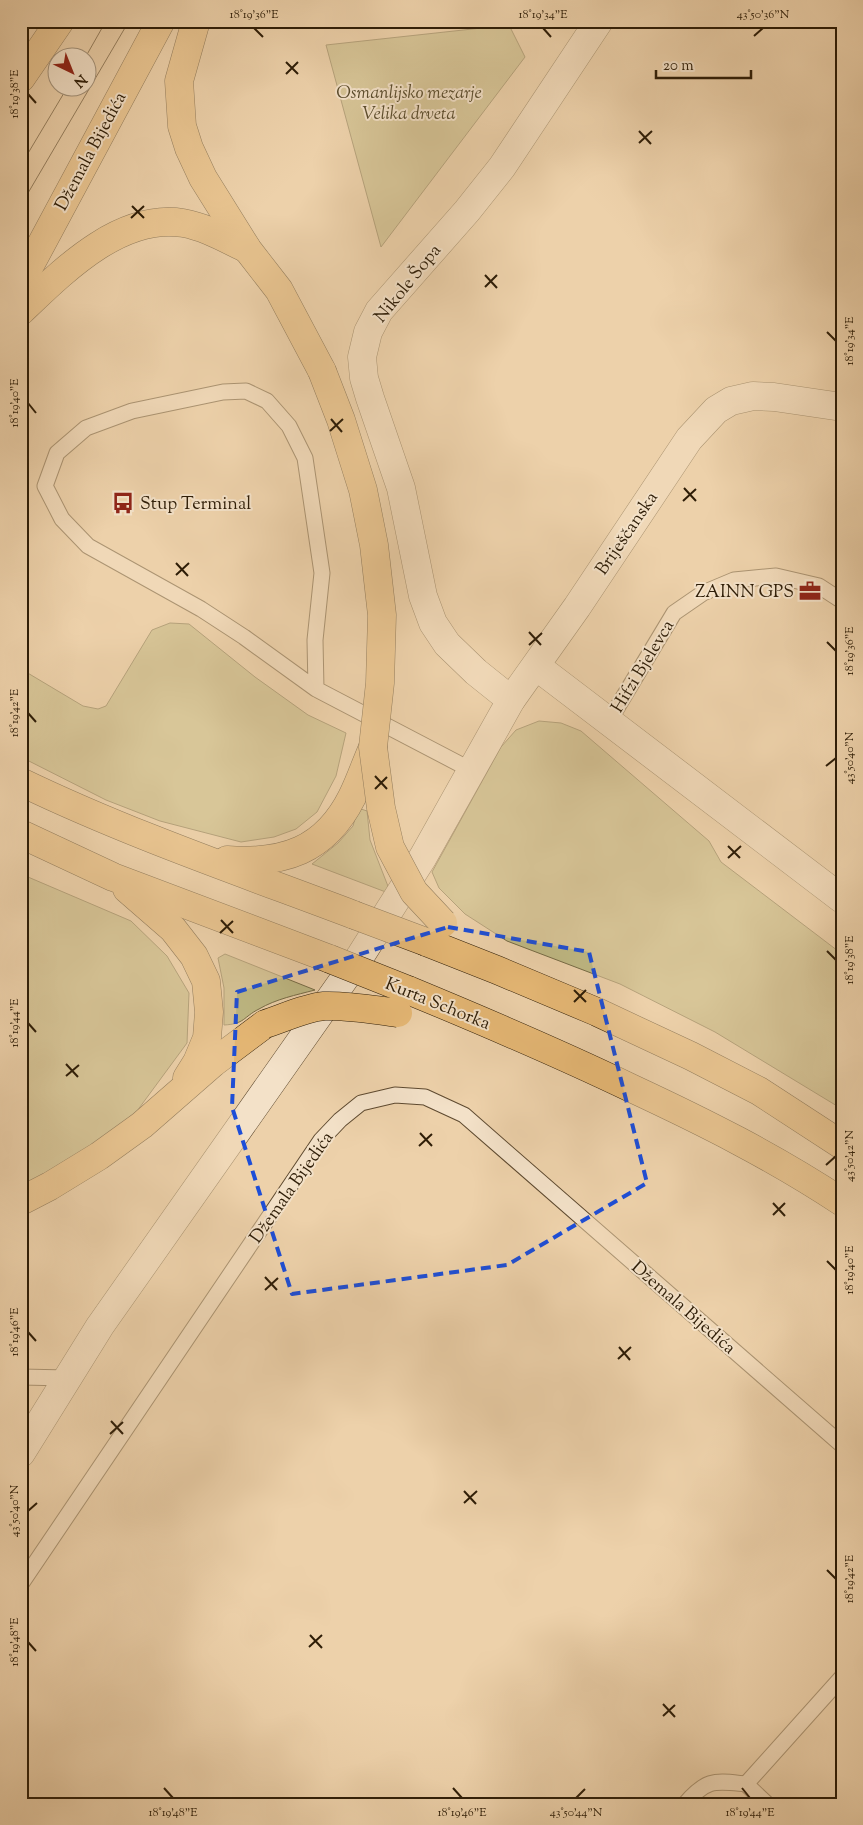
<svg xmlns="http://www.w3.org/2000/svg" width="863" height="1825" font-family="'Sorts Mill Goudy',serif">
  <rect width="100%" height="100%" fill="#edd1aa"/>
  <filter id="stains"><feTurbulence type="fractalNoise" baseFrequency=".004" numOctaves="4"/><feColorMatrix values="0 0 0 0 .2 0 0 0 0 .09 0 0 0 0 .02 0 0 0 .5 -.17"/></filter>
  <radialGradient id="worn" r=".72"><stop offset=".6" stop-color="#630" stop-opacity="0"/><stop offset="1" stop-color="#630" stop-opacity=".3"/></radialGradient>
  <g fill="#bfb984" stroke="#766b46">
    <path d="M509,25L525,57L381,247L326,45Z"/>
    <path d="M170,623L189,624L255,677L308,715L346,733L336,776L317,812L296,829L274,837L241,842L160,821L106,800L21,757V669L83,706L98,709L106,706L152,630Z"/>
    <path d="M539,721L561,723L581,731L709,841L721,862L842,954V1109L715,1032L620,984L507,941L465,914L439,888L432,872L501,747L516,730Z"/>
    <path d="M358,808L367,811L370,840L391,894L312,864L338,843L353,826Z"/>
    <path d="M21,874L131,921L167,956L189,993L187,1043L137,1111L75,1160L21,1187Z"/>
    <path d="M225,954L315,990C296,995 276,999 259,1009C243,1017 245,1024 224,1025V988L218,958Z"/>
  </g>
  <g fill="none" stroke-linecap="round" stroke-linejoin="round">
    <g stroke="#5e4a30" stroke-width="17">
      <g id="service">
        <path d="M316,689L315,640L322,573L305,458L289,426L267,401L246,391L223,392L132,411L86,428L57,453L45,486L62,519L88,546L201,609L244,637L316,689L471,770"/>
        <path d="M609,721L674,613L703,593L734,580L776,576L819,586L842,601"/>
        <path d="M21,1377L68,1378"/>
        <path d="M21,1584L321,1140L340,1120L361,1103L395,1095L425,1097L464,1115L842,1445"/>
        <path d="M685,1804C707,1778 715,1781 746,1784"/>
        <path d="M767,1804L746,1784L842,1677"/>
      </g>
    </g>
    <g stroke="#5e4a30" stroke-width="29">
      <g id="minor">
        <path d="M536,666L842,899"/>
        <path d="M511,700L476,672L447,644L433,623L423,596L401,488L370,398L364,378L362,357L368,332L379,311L467,211L502,167L599,21"/>
        <path d="M21,1453L100,1326L361,955L423,857L511,700L577,607L689,439L716,410L731,401L753,396L774,397L842,407"/>
      </g>
    </g>
    <g stroke="#2e1d07" stroke-width="29">
      <g id="primary">
        <path d="M196,21L179,81L182,126L189,148L203,178L248,250L279,290L322,371"/>
        <path d="M21,78L60,21"/>
        <path d="M21,282L161,21"/>
        <path d="M21,311C63,271 120,213 183,223C206,227 226,239 247,249"/>
        <path d="M21,782C129,834 243,873 354,915"/>
        <path d="M21,834L113,877L330,959"/>
        <path d="M227,860C283,864 325,851 352,797C360,781 366,763 373,747"/>
        <path d="M127,889L173,929L194,956L206,981L209,1012L207,1038L197,1062L187,1078"/>
        <path d="M426,942L497,970L597,1012L691,1056L759,1091L842,1145"/>
        <path d="M408,990C483,1021 558,1053 631,1088C704,1122 774,1157 842,1202"/>
        <path d="M21,1201L50,1186L99,1156L142,1125L213,1063L265,1024"/>
      </g>
    </g>
    <use href="#service" stroke="#f3e1c8" stroke-width="15"/>
    <use href="#minor" stroke="#f3e1c8" stroke-width="28"/>
    <use href="#primary" stroke="#e6b875" stroke-width="28"/>
    <g stroke="#2e1d07" stroke-width="1">
      <path d="M85,58L106,21"/>
      <path d="M21,165L67,88"/>
      <path d="M21,205L129,21"/>
    </g>
    <g stroke="#2e1d07" stroke-width="29" stroke-linecap="butt">
      <g id="primary-bridge">
        <path d="M322,371L341,420L363,490L374,545L382,615L380,683L373,747L381,808L390,847L414,892L443,923"/>
        <path d="M354,915L426,942"/>
        <path d="M330,959L408,990"/>
        <path d="M265,1024C284,1018 304,1008 324,1006C348,1005 374,1010 398,1013"/>
      </g>
    </g>
    <use href="#primary-bridge" stroke="#e6b875" stroke-width="28"/>
  </g>
  <path d="M0 0H863V1825H0ZM448,927L589,952L647,1183L507,1265L292,1294L232,1107L237,992Z" fill="#edd1aa" fill-opacity=".55" fill-rule="evenodd"/>
  <path fill="none" stroke="#1d4ed8" stroke-width="4" stroke-dasharray="10 6" stroke-linejoin="round" d="M448,927L589,952L647,1183L507,1265L292,1294L232,1107L237,992Z"/>
  <path fill="none" stroke="#2e1d07" stroke-width="2" d="M254,28L263,37M543,28L551,37M754,36L763,28M286,62L298,74M286,74L298,62M28,94L36,103M639,131L651,144M639,143L652,131M132,206L144,218M131,218L144,206M485,275L497,288M485,287L497,275M827,332L836,341M28,403L36,413M331,419L342,432M330,431L343,419M684,488L696,501M683,501L696,489M176,563L188,576M176,575L189,563M529,632L541,645M827,642L836,651M529,645L542,633M28,713L36,722M826,766L836,758M375,776L387,789M375,789L387,777M728,846L740,858M728,858L741,846M221,920L233,933M220,933L233,921M827,951L836,960M574,990L586,1002M574,1002L586,990M28,1023L36,1032M66,1064L78,1077M66,1076L79,1065M420,1133L432,1146M419,1146L432,1134M826,1165L836,1156M773,1203L785,1216M773,1215L785,1203M827,1261L836,1270M265,1277L277,1290M265,1290L278,1278M28,1332L36,1341M619,1347L630,1360M618,1359L631,1347M111,1421L123,1434M110,1434L123,1422M464,1491L476,1504M464,1503L477,1491M28,1511L37,1503M827,1570L836,1579M310,1635L322,1648M28,1642L36,1651M309,1647L322,1635M663,1704L675,1717M663,1716L675,1705M164,1788L173,1798M453,1788L462,1798M742,1788L750,1798M576,1798L585,1789"/>
  <defs>
    <g id="bus-bare" transform="scale(1.725)"><path d="M-5-6H5V4H4V6H2V4H-2V6H-4V4H-5ZM-3.5-4V0h7V-4ZM-3.5 1.2v1.5H-2V1.2ZM2 1.2v1.5H3.5V1.2Z" fill="#8f2418" stroke="#f3e1c8" stroke-width="2.5" paint-order="stroke"/></g>
    <g id="office-bare" transform="scale(1.725)"><path d="M-6-3h4V-5.5h4V-3h4V5H-6ZM-1-4.5V-3h2v-1.5ZM-6 0V1H6V0Z" fill="#8f2418" stroke="#f3e1c8" stroke-width="2.5" paint-order="stroke"/></g>
  </defs>
  <g fill-rule="evenodd">
    <use href="#bus-bare" x="123" y="503"/>
    <use href="#office-bare" x="810" y="591"/>
  </g>
  <g text-anchor="middle" stroke-width="4" stroke-linejoin="round" paint-order="stroke">
    <g font-size="18" font-style="italic" fill="#5a4c2c" stroke="#f3e1c8">
      <text x="409" y="98">Osmanlijsko mezarje<tspan x="409" dy="21">Velika drveta</tspan></text>
    </g>
    <g font-size="18" fill="#2e1d07" stroke="#f3e1c8">
      <text transform="translate(90 151) rotate(-62)" y="6">Džemala Bijedića</text>
      <text transform="translate(407 283) rotate(-51)" y="6">Nikole Šopa</text>
      <text transform="translate(626 533) rotate(-56)" y="6">Briješčanska</text>
      <text transform="translate(642 666) rotate(-59)" y="6">Hifzi Bjelevca</text>
      <text transform="translate(438 1003) rotate(22)" y="6">Kurta Schorka</text>
      <text transform="translate(291 1187) rotate(-55)" y="6">Džemala Bijedića</text>
      <text transform="translate(684 1307) rotate(41)" y="6">Džemala Bijedića</text>
    </g>
    <g font-size="18" fill="#2e1d07" stroke="#f3e1c8" text-anchor="start">
      <text x="140" y="509">Stup Terminal</text>
      <text x="794" y="597" text-anchor="end">ZAINN GPS</text>
    </g>
  </g>
  <rect width="863" height="1825" fill="none" stroke="#edd1aa" stroke-width="55"/>
  <g transform="translate(72 72) rotate(137)"><circle r="24" fill="#f3e1c8" stroke="#a4937b"/>
  <path d="M0-4L9 19L0 12L-9 19Z" fill="#8f2418"/>
  <text y="-8" font-size="14" font-weight="bold" text-anchor="middle" fill="#2e1d07">N</text>
  </g>
  <path d="M656 70v8h95v-8" fill="none" stroke="#2e1d07" stroke-width="2.5"/>
  <text x="663" y="70" font-size="15" fill="#2e1d07" stroke="#f3e1c8" stroke-width="4" paint-order="stroke">20 m</text>
  <rect x="28" y="28" width="808" height="1770" fill="none" stroke="#2e1d07" stroke-width="2"/>
  <g font-size="12" text-anchor="middle" fill="#2e1d07">
    <text x="254" y="18">18°19'36"E</text>
    <text x="543" y="18">18°19'34"E</text>
    <text x="763" y="18">43°50'36"N</text>
    <text transform="translate(14 94) rotate(-90)" y="4">18°19'38"E</text>
    <text transform="translate(849 341) rotate(-90)" y="4">18°19'34"E</text>
    <text transform="translate(14 403) rotate(-90)" y="4">18°19'40"E</text>
    <text transform="translate(849 651) rotate(-90)" y="4">18°19'36"E</text>
    <text transform="translate(14 713) rotate(-90)" y="4">18°19'42"E</text>
    <text transform="translate(849 758) rotate(-90)" y="4">43°50'40"N</text>
    <text transform="translate(849 960) rotate(-90)" y="4">18°19'38"E</text>
    <text transform="translate(14 1023) rotate(-90)" y="4">18°19'44"E</text>
    <text transform="translate(849 1156) rotate(-90)" y="4">43°50'42"N</text>
    <text transform="translate(849 1270) rotate(-90)" y="4">18°19'40"E</text>
    <text transform="translate(14 1332) rotate(-90)" y="4">18°19'46"E</text>
    <text transform="translate(14 1511) rotate(-90)" y="4">43°50'40"N</text>
    <text transform="translate(849 1579) rotate(-90)" y="4">18°19'42"E</text>
    <text transform="translate(14 1642) rotate(-90)" y="4">18°19'48"E</text>
    <text x="173" y="1816">18°19'48"E</text>
    <text x="462" y="1816">18°19'46"E</text>
    <text x="576" y="1816">43°50'44"N</text>
    <text x="750" y="1816">18°19'44"E</text>
  </g>
  <rect width="100%" height="100%" filter="url(#stains)"/>
  <rect width="100%" height="100%" fill="url(#worn)"/>
</svg>
